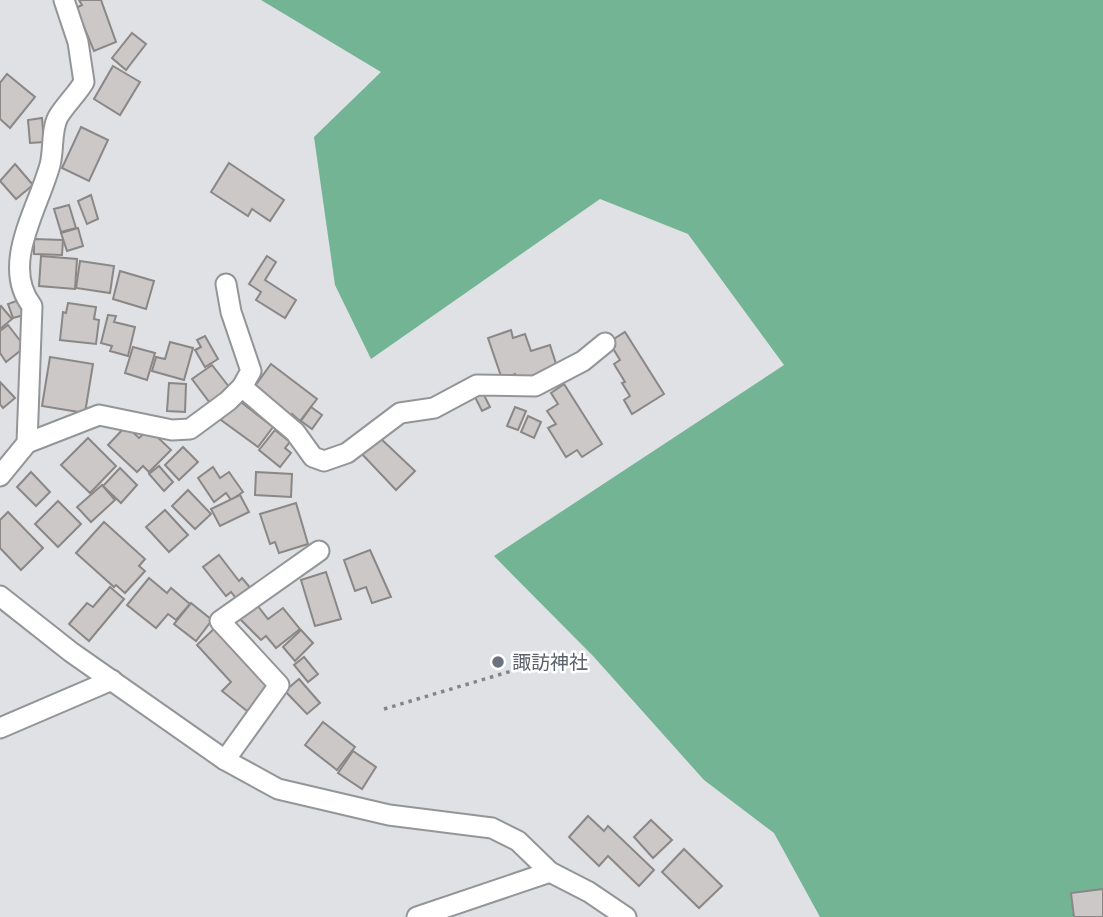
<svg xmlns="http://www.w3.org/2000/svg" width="1103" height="917" font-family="'DM Sans','Noto Sans JP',sans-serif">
  <rect width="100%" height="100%" fill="#dfe1e4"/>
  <path fill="#72b493" d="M261,0H1103V917H820L774,833L704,780L594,657L494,556L784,365L688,234L600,199L371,359L335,285L314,137L381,72Z"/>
  <g fill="#cbc8c7" stroke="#8a8786" stroke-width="2">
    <path d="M79,0H101L116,42L94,51L76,8L82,5Z"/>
    <path d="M132,33L146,44L126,70L112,58Z"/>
    <path d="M113,66L140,82L120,115L94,99Z"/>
    <path d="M7,74L35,97L10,128L0,119V83Z"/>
    <path d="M42,118L44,142L30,143L28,120Z"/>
    <path d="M81,127L108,140L89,181L62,168Z"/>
    <path d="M229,163L284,200L270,221L252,209L248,216L211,192Z"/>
    <path d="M15,164L33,185L16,199L0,181Z"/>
    <path d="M91,195L98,219L87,224L78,201Z"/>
    <path d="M69,205L76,228L61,232L54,209Z"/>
    <path d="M78,228L83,246L67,251L61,233Z"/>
    <path d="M34,239L63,240L62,255L34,254Z"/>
    <path d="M41,256L77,259L75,289L39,286Z"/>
    <path d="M267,256L276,262L265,280L296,300L285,318L256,300L261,292L249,284Z"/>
    <path d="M80,261L114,266L110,293L76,288Z"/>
    <path d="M120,271L154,281L146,309L113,299Z"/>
    <path d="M19,300L24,315L13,318L8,304Z"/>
    <path d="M68,303L96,307L94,319L99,320L96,344L60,340L63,312L66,313Z"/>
    <path d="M1,306L12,319L0,329V307Z"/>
    <path d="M108,315L116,316L114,322L135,327L128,356L110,351L112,346L101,343Z"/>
    <path d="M8,325L25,347L6,362L0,353V331Z"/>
    <path d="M511,330L513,338L525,334L531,351L550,345L557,367L517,381L515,374L502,379L488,338Z"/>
    <path d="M625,332L664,394L632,414L624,400L630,396L622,383L625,382L614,364L620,360L609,342Z"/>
    <path d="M205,336L218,359L205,367L195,350L201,347L197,340Z"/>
    <path d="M170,342L193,348L184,380L152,371L156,357L165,359Z"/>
    <path d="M133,347L155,353L147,380L125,373Z"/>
    <path d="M50,357L93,364L85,413L42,406Z"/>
    <path d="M271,364L317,399L300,421L292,414L289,418L252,390Z"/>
    <path d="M212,365L233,392L213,407L192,379Z"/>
    <path d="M0,382L15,398L3,408L0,404Z"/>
    <path d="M169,383L186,384L185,412L167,411Z"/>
    <path d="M564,384L602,444L582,457L577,450L566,457L548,428L556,424L547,411L558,404L551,393Z"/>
    <path d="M482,391L490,407L482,411L474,395Z"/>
    <path d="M237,399L273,427L258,447L221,420Z"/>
    <path d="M311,407L322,415L312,429L301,421Z"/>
    <path d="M515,407L526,411L518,430L507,426Z"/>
    <path d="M528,416L541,422L534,438L521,432Z"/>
    <path d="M126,426L139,438L149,429L171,450L149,472L143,466L137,472L108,445Z"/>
    <path d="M275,430L290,442L285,448L291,453L280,467L259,450Z"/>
    <path d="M378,436L415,471L396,490L361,453Z"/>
    <path d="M88,438L116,466L90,493L61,465Z"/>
    <path d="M183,447L198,462L179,480L165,465Z"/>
    <path d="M159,466L173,482L164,491L149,474Z"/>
    <path d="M213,467L220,478L229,472L243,492L231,500L226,493L214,502L198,478Z"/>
    <path d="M120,468L137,485L121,503L103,486Z"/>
    <path d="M31,472L50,492L36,506L17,487Z"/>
    <path d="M256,472L292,474L291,497L255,495Z"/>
    <path d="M102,485L115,500L91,522L77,507Z"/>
    <path d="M188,490L211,514L195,529L172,506Z"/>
    <path d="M240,495L249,512L220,526L211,509Z"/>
    <path d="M58,501L81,524L58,547L35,524Z"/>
    <path d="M296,503L308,544L279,553L275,542L270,544L260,514Z"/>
    <path d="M165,510L188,535L169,552L146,527Z"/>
    <path d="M8,512L43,548L21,570L0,548V520Z"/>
    <path d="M104,522L145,559L139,566L145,571L125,593L116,585L114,587L76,553Z"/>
    <path d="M370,550L391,597L372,603L366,587L355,591L344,560Z"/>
    <path d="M219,555L239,581L242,578L253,591L239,602L231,592L226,596L203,567Z"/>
    <path d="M326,572L341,619L315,626L301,580Z"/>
    <path d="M149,578L167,593L171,588L190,604L176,620L168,614L156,628L127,605Z"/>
    <path d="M110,587L124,599L89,641L69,624L87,603L93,607Z"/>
    <path d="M191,603L212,620L196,641L174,624Z"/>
    <path d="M257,605L268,619L283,608L300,629L276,648L266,636L261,640L240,619Z"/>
    <path d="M219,624L276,684L247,711L222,691L231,682L197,645Z"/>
    <path d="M301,630L313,643L295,661L283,647Z"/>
    <path d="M304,657L318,674L308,682L294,665Z"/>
    <path d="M299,679L320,703L307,714L285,691Z"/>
    <path d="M323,722L355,747L337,770L305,745Z"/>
    <path d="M353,751L376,767L362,789L338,773Z"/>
    <path d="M588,816L604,831L608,826L654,870L639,886L608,856L599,866L569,837Z"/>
    <path d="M651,820L672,840L653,858L634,837Z"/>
    <path d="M684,849L722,886L699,908L662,872Z"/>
    <path d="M1103,889V917H1074L1071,893Z"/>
  </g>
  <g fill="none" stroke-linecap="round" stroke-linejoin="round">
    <g stroke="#939597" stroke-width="23">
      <g id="minor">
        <path d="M242,387L295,432L313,457L324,461L347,453L400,413L434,408L477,385L535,386L583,361L605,343"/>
        <path d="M27,443L99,415L172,430L190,429L228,401L242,387L251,371L231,312L226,284"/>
        <path d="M0,476L27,443L32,306C0,265 38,209 50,165C54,150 51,130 58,117C65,105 77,94 84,82L78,42L64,0"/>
        <path d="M0,596L71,652L225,760L278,789L389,815L492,828L518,841L550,872L589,892L626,917"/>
        <path d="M0,728L112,680"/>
        <path d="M225,760L279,685L220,621L319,551"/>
        <path d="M417,917L550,872"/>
      </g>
    </g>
    <path stroke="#848587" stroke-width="3.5" stroke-dasharray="3.5 5" stroke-linecap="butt" d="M384,709L525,667"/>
    <use href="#minor" stroke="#fff" stroke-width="19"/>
  </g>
  <circle fill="#6b7280" stroke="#fff" stroke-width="2.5" cx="498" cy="662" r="7"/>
  <g text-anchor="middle" stroke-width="5" stroke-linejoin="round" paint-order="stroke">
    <g font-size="19" fill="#5b616d" stroke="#fff" text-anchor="start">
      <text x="512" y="669">諏訪神社</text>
    </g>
  </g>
</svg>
